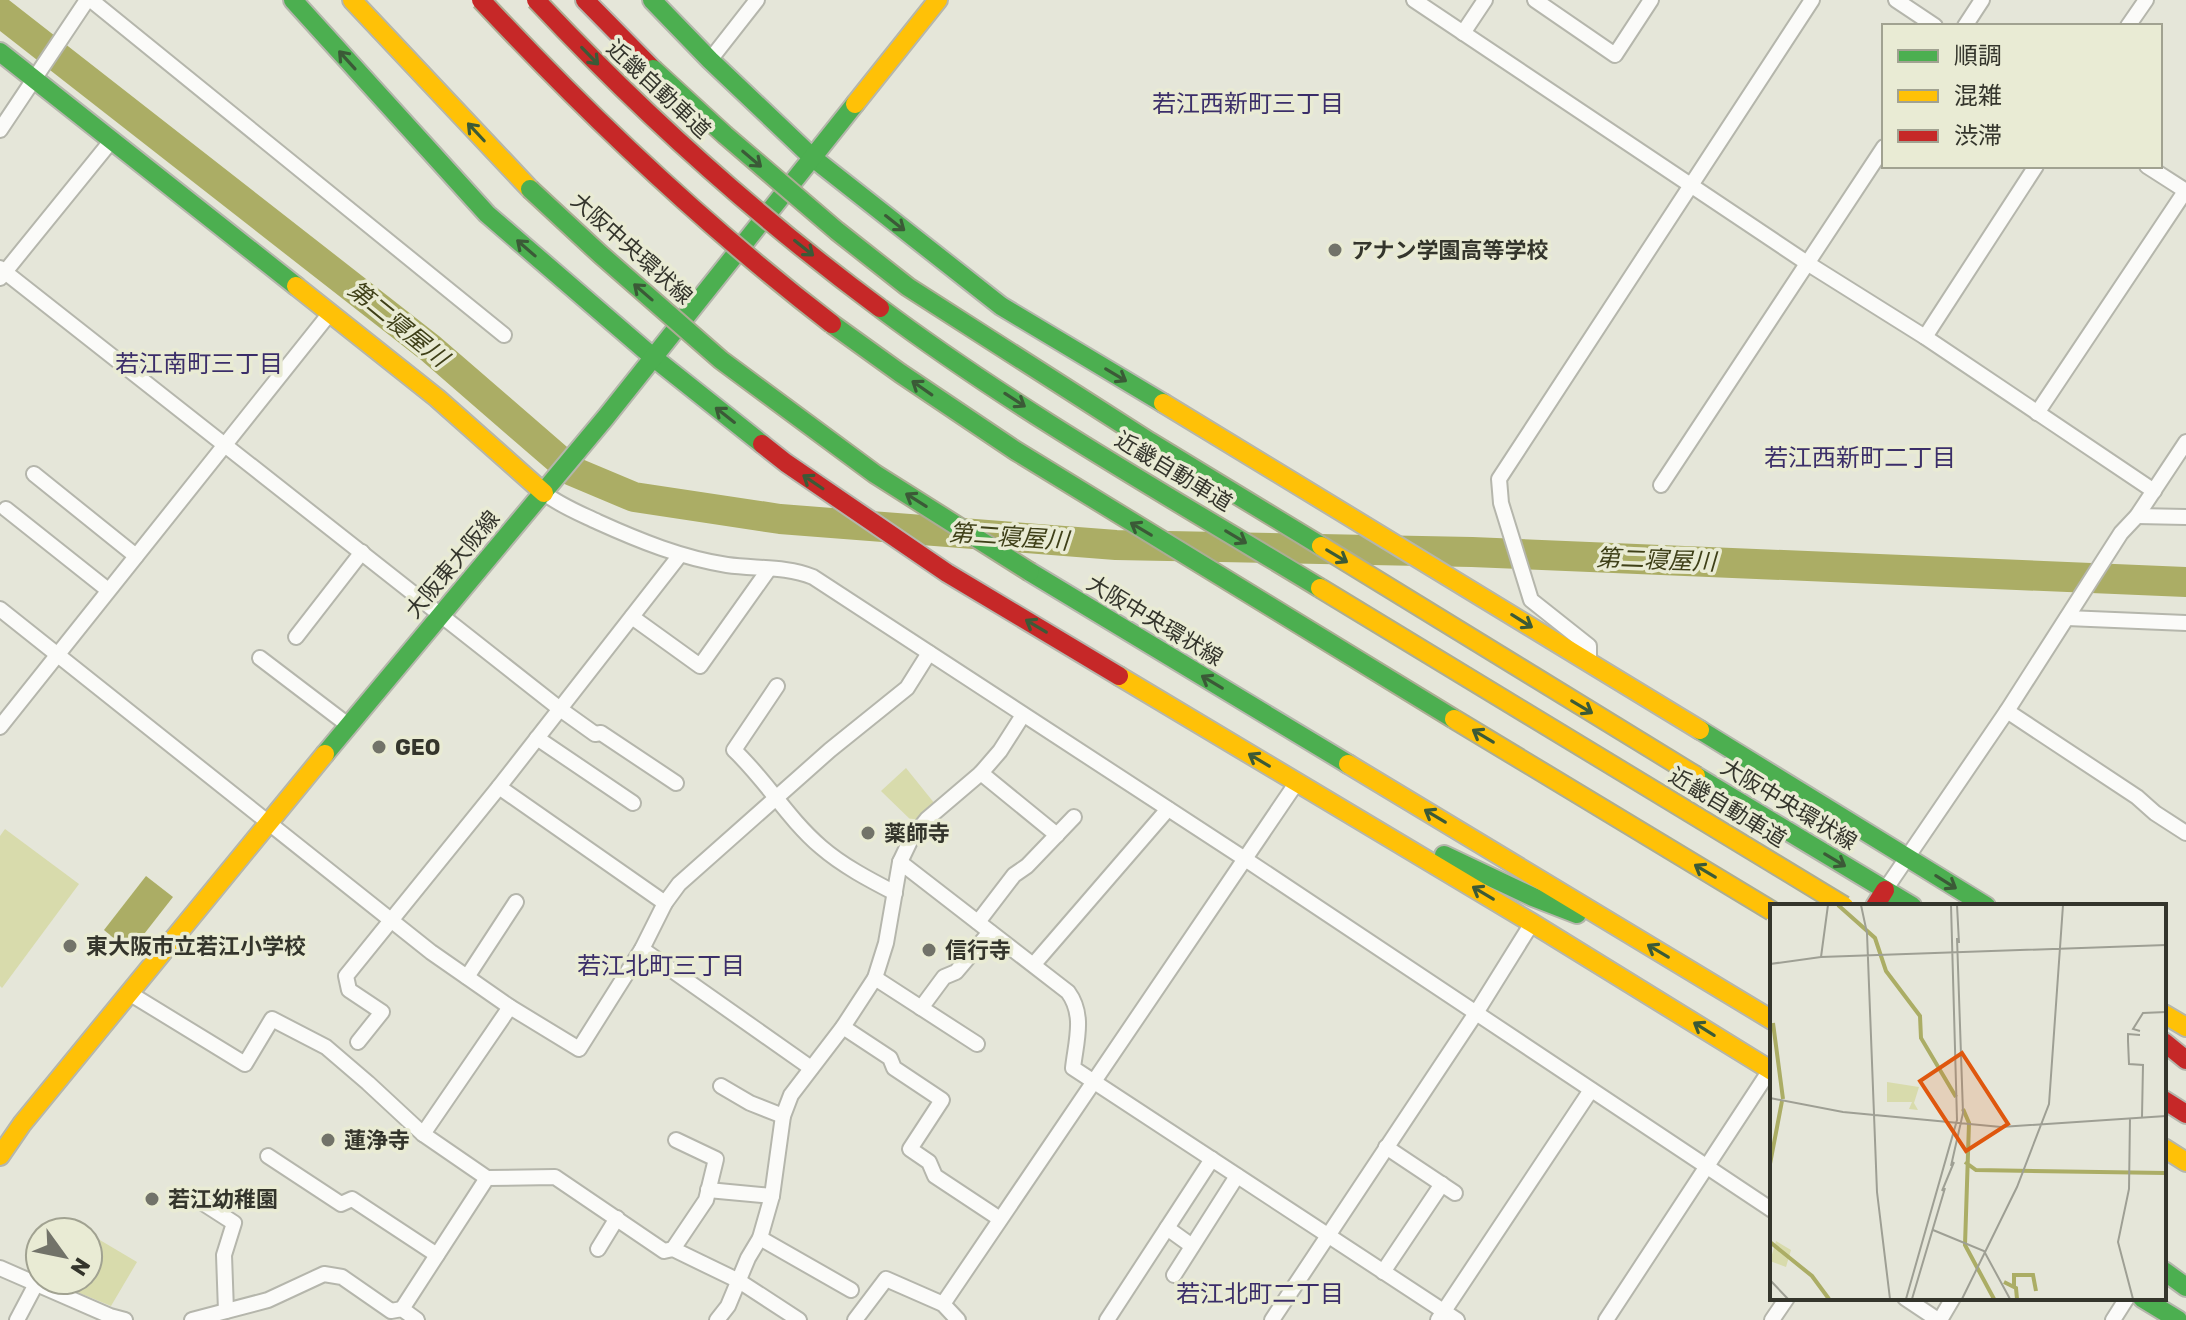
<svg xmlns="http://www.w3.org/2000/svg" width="2186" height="1320" font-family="Rubik,'Noto Sans JP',sans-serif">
  <rect width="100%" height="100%" fill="#e5e6d9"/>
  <g fill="#d8dbac">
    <path d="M906,768L935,804L915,824L881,791Z"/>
    <path d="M5,829L79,884L2,988L0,986V836Z"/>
    <path d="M88,1233L137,1262L111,1306L48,1280H88Z"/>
  </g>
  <path fill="#abad65" d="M146,876L173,897L130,952L104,930Z"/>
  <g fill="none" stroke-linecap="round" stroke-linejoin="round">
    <path stroke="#abad65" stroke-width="30" d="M0,12L430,348L572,471L634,497L780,519L1116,545L1472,552L2186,582"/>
    <g stroke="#b5b6ac" stroke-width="18">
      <g id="street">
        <path d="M91,0L504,335"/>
        <path d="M1414,0L1807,263L1925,337L2154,491"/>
        <path d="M1535,0L1615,55L1651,0"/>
        <path d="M1896,0L1935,26"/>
        <path d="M1965,26L1982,0"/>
        <path d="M2128,26L2146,0"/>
        <path d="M1463,33L1485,0"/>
        <path d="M710,60L757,0"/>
        <path d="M0,130L87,0"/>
        <path d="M2147,166L2186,191"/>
        <path d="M0,268L560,709L595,734L601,733L676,783"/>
        <path d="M0,278L112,140"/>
        <path d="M1925,337L2036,166"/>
        <path d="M2037,413L2186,190"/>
        <path d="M34,474L136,556"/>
        <path d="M1661,485L1884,147"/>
        <path d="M544,493C561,506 579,513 598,522C640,541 682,558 727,565C756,569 786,566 813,577L1245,859L1772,1210"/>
        <path d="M6,509L108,590"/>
        <path d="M2137,516L2186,517"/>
        <path d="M0,609L431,952L510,1007L579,1049L642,949L665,903L679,884L830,750L907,688L929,653"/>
        <path d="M632,617L700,666L769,569"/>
        <path d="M2067,618L2186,623"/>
        <path d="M296,637L362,552"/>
        <path d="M260,658L348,725"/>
        <path d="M1589,663V646L1531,600L1501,503L1499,479L1812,0"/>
        <path d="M777,686L734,750C766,780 788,819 821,847C843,866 870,880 895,893"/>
        <path d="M2007,711L2137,797L2155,813L2186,833"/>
        <path d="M0,727L330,313"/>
        <path d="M537,738L633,803"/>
        <path d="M981,773L1057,835"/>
        <path d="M499,787L665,903"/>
        <path d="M900,862L1068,992C1085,1015 1076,1041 1073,1068L1457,1320"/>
        <path d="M1885,890L2007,711L2121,533L2137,516L2186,442"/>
        <path d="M978,922L1014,875L1027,866L1074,817"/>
        <path d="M642,949L811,1068"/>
        <path d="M1034,964L1168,809"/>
        <path d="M467,977L516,902"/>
        <path d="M875,978L977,1044"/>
        <path d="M129,993L245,1064L272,1019L326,1047L368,1083L423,1134L487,1178"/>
        <path d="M921,1008L944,977L956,972L990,932"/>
        <path d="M843,1027L890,1058L894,1068L942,1100L910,1149L929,1162L935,1176L1000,1219"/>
        <path d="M358,1042L382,1012L349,990L346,976L499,787L680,555"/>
        <path d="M721,1086L750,1103L783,1116"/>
        <path d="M423,1134L510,1007"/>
        <path d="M1386,1147L1455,1193"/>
        <path d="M268,1156L341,1204L352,1199L437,1255"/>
        <path d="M708,1190L772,1196"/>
        <path d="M203,1203L234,1223L224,1255L226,1311"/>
        <path d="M1167,1228L1192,1246"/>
        <path d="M760,1238L851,1290"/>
        <path d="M598,1249L617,1218"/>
        <path d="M673,1249L706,1200L716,1159L676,1140"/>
        <path d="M0,1268L110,1316L125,1320"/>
        <path d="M1383,1272L1442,1184"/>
        <path d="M1174,1275L1237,1176"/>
        <path d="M1905,1298L1938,1320"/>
        <path d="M943,1304L1297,782"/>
        <path d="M402,1309L487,1178L555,1177L664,1251L673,1249L739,1281L799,1320"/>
        <path d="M17,1320L36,1284"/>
        <path d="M192,1320L268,1300L324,1274L342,1277L391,1311L402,1309L417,1320"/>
        <path d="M717,1320L728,1306L748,1258L760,1238L772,1196L783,1116L791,1095L843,1027L875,978L886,943L900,862L911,839L927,819L981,773L1000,751L1023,715"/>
        <path d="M855,1320L886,1279L943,1304L958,1320"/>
        <path d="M1107,1320L1212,1159"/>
        <path d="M1272,1320L1476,1013L1532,923"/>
        <path d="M1438,1320L1591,1090"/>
        <path d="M1606,1320L1770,1070"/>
        <path d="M1772,1320L1787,1298"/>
        <path d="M1940,1320L1953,1298"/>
        <path d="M2113,1320L2127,1298"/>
      </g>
    </g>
    <g stroke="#b5b6ac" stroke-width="22">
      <g id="fast">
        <path d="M293,0L487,214L654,358L762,444"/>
        <path d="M652,0L710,60L813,158L1001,306L1163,403"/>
        <path d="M0,52L296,286"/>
        <path d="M1030,572L1348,764"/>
        <path d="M1700,730L1986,906"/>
        <path d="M325,754L606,417L855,104"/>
        <path d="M1696,776L1912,906"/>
        <path d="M1444,855L1533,897L1577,914"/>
        <path d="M2164,1271L2186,1287"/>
        <path d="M2142,1298L2178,1320"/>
      </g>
    </g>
    <g stroke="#b5b6ac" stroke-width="22">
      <g id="slow">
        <path d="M352,0L530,189"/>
        <path d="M855,104L938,0"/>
        <path d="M296,286L437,398L544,493"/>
        <path d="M1163,403L1700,730"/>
        <path d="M1119,676L1532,923L1772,1071"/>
        <path d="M1348,764L1772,1020"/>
        <path d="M2164,1014L2186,1027"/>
        <path d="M2164,1148L2186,1162"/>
        <path d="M0,1156L22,1124L325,754"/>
      </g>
    </g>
    <g stroke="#b5b6ac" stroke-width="22">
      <g id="jam">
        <path d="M585,0L653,69"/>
        <path d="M762,444L786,463L947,573L1119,676"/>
        <path d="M1875,906L1885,890"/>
        <path d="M2164,1042L2186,1060"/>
        <path d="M2164,1100L2186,1114"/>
      </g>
    </g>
    <use href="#street" stroke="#fbfbf9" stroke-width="14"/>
    <use href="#fast" stroke="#4caf50" stroke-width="18"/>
    <use href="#slow" stroke="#ffc107" stroke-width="18"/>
    <use href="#jam" stroke="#c62828" stroke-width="18"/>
    <g stroke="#acad94" stroke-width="22" stroke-linecap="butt">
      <g id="fast-bridge">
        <path d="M653,69L725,135L837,231L908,287L1150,442L1321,546"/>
        <path d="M530,189L600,254L721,360L875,474L1030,572"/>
        <path d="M880,308C1019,412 1172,498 1320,588"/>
        <path d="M832,324L900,373L1016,451L1454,719"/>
      </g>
    </g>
    <g stroke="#acad94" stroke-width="22" stroke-linecap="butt">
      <g id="slow-bridge">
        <path d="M1321,546L1696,776"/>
        <path d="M1320,588L1844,906"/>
        <path d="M1454,719L1772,911"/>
      </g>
    </g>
    <g stroke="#acad94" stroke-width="22" stroke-linecap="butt">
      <g id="jam-bridge">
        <path d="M481,0C590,117 705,226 832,324"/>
        <path d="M536,0C642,113 756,216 880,308"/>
      </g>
    </g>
    <use href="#fast-bridge" stroke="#4caf50" stroke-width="18"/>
    <use href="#slow-bridge" stroke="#ffc107" stroke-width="18"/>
    <use href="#jam-bridge" stroke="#c62828" stroke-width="18"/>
  </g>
  <defs><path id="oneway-shaft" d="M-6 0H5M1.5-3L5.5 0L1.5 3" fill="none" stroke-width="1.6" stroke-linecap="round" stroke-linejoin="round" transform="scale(2)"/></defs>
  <g stroke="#3b5a37">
    <use href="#oneway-shaft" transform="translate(590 56) rotate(46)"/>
    <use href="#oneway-shaft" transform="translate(347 60) rotate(-132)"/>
    <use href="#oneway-shaft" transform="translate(476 132) rotate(-133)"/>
    <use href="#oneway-shaft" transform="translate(752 159) rotate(40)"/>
    <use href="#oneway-shaft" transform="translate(895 223) rotate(38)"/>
    <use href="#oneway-shaft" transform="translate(526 248) rotate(-139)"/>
    <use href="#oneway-shaft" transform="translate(804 248) rotate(39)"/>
    <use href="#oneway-shaft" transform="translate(643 292) rotate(-139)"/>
    <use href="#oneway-shaft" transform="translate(1116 375) rotate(31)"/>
    <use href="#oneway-shaft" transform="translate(922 388) rotate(-145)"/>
    <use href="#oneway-shaft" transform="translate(1015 400) rotate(33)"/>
    <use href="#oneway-shaft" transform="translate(725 415) rotate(-142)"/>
    <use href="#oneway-shaft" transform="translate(813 482) rotate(-146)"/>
    <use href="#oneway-shaft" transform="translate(916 500) rotate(-148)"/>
    <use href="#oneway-shaft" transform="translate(1141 529) rotate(-149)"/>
    <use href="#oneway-shaft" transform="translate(1236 537) rotate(31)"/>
    <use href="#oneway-shaft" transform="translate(1337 556) rotate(31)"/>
    <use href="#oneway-shaft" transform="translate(1522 621) rotate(32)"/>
    <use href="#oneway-shaft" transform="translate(1036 626) rotate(-149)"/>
    <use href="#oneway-shaft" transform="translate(1212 682) rotate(-149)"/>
    <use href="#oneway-shaft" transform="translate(1582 707) rotate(31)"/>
    <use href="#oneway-shaft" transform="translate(1483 736) rotate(-149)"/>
    <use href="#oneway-shaft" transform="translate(1259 760) rotate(-149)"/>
    <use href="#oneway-shaft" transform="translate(1435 816) rotate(-149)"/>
    <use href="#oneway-shaft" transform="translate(1835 860) rotate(31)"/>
    <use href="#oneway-shaft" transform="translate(1705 871) rotate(-149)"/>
    <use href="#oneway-shaft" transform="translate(1946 882) rotate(32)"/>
    <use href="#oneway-shaft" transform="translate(1483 893) rotate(-149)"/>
    <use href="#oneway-shaft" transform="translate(1658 951) rotate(-149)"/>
    <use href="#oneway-shaft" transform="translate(1704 1029) rotate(-148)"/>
  </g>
  <g fill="#727369" stroke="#e9ebd4" stroke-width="3">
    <circle cx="1335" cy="250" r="8"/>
    <circle cx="379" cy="747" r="8"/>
    <circle cx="868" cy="833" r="8"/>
    <circle cx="70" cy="946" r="8"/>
    <circle cx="929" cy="950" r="8"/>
    <circle cx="328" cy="1140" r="8"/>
    <circle cx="152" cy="1199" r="8"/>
  </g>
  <g text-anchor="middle" stroke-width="7" stroke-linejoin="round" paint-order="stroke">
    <g font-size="22" fill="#34352c" stroke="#e9ebd4">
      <text transform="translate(659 89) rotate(43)" y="8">近畿自動車道</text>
      <text transform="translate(632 248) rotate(42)" y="8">大阪中央環状線</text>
      <text transform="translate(1174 471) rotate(31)" y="8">近畿自動車道</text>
      <text transform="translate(452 564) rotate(-50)" y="8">大阪東大阪線</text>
      <text transform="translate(1155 620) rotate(31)" y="8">大阪中央環状線</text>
      <text transform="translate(1789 804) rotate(31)" y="8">大阪中央環状線</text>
      <text transform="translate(1728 807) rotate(31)" y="8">近畿自動車道</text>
    </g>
    <g font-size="22" font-weight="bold" fill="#34352c" stroke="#e9ebd4" text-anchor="start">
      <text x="1351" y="258">アナン学園高等学校</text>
      <text x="395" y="755">GEO</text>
      <text x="884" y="841">薬師寺</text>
      <text x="86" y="954">東大阪市立若江小学校</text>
      <text x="945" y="958">信行寺</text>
      <text x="344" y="1148">蓮浄寺</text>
      <text x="168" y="1207">若江幼稚園</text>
    </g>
    <g font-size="24" fill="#3b2e69" stroke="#e9ebd4">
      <text x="1248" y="112">若江西新町三丁目</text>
      <text x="199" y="372">若江南町三丁目</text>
      <text x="1860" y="466">若江西新町二丁目</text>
      <text x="661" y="974">若江北町三丁目</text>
      <text x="1260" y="1302">若江北町二丁目</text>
    </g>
    <g font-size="24" font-style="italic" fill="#3f4018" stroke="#e9ebd4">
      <text transform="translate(398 324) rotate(39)" y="8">第二寝屋川</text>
      <text transform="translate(1009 537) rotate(4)" y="8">第二寝屋川</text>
      <text transform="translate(1656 560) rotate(2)" y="8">第二寝屋川</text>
    </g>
  </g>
  <g transform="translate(1770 904)">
    <rect width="396" height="396" fill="#e5e6d9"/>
    <path d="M117,178L149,183L144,199L148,206L139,205L142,198H117ZM6,337L21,346L16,363L0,357Z" fill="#d8dbac"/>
    <path fill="none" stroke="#abad65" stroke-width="4" d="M68,1L105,34L116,67L150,112L151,134L186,193M3,119L13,195M193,205L199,219L195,341L224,395M195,258L206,266L396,269M0,260L12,197M0,338L42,372L59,395M234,378L246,384L247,395M244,383V371H263L266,387"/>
    <path fill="none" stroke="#9e9f94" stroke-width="2" d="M91,1L97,29L107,288L120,395M187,1L189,39M51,53L58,1M0,60L51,53L396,41M370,127L363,125L373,109L396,108M370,131L358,130V137L359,160L373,161L372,213M0,194L73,208L231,223L396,212M360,214L359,285L348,338L363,395M181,262L193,209L187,34M172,287L184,258M163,326L214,347L240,395M0,376L18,395M136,395L187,216L181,1M142,395L175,284M192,395L247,283L279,200L293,1"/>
    <path fill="#df570e" fill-opacity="0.15" stroke="#df570e" stroke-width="4" d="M192,149L238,220L196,247L150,177Z"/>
    <rect width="396" height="396" fill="none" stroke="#34352c" stroke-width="4"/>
  </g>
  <rect x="1882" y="24" width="280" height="144" fill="#e9ebd4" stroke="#a1a291" stroke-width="2"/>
  <rect x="1898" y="50" width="40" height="12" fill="#4caf50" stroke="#a1a291" stroke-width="2"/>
  <text x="1954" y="64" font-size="24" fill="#34352c">順調</text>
  <rect x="1898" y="90" width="40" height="12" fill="#ffc107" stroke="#a1a291" stroke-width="2"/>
  <text x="1954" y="104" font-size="24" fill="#34352c">混雑</text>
  <rect x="1898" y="130" width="40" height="12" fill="#c62828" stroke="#a1a291" stroke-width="2"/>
  <text x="1954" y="144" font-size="24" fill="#34352c">渋滞</text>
  <g transform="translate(64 1256) rotate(123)"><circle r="38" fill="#e9ebd4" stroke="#a1a291" stroke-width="2"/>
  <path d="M0-6L14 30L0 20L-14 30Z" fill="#727369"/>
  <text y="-12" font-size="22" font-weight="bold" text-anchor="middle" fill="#34352c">N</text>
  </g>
</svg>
